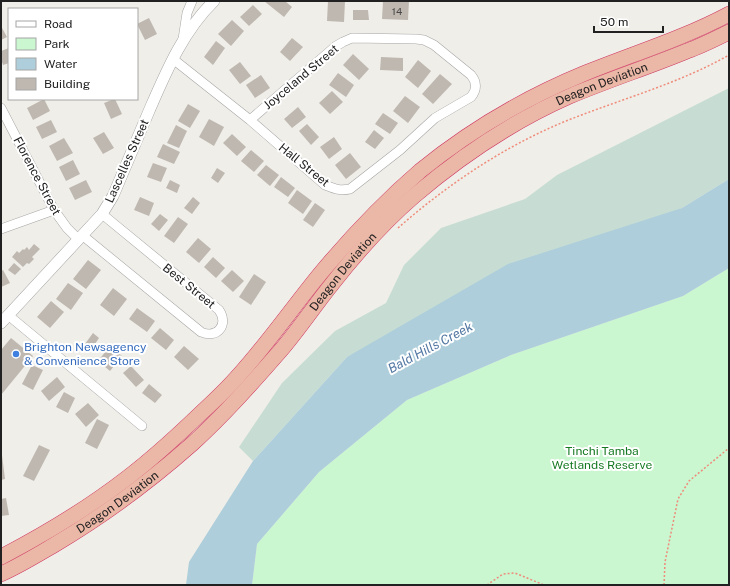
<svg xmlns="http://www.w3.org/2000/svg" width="730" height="586" font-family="'Public Sans',sans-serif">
  <rect width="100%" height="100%" fill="#f0eee8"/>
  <path fill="#c7ddd4" d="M729,88V179L682,208L347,357L253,461L239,447L282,383L335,331L386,303L404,265L441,228L525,199L557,175Z"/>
  <path fill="#caf6d0" d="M729,268V585H252L257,544L319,472L407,400L511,355L683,296Z"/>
  <path fill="#adceda" d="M729,179V268L683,296L511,355L407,400L319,472L257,544L252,585H186L189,562L253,461L347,357L508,264L682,208Z"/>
  <g fill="#beb8b1">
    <path d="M264,1H285L292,7L284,17Z"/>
    <path d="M328,1H345L344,22L327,21Z"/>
    <path d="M383,1H409L408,20L382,19Z"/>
    <path d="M253,5L262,14L249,26L240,17Z"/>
    <path d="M353,10H368L369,20H353Z"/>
    <path d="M149,18L157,34L145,40L137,24Z"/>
    <path d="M232,20L244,31L231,46L218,34Z"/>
    <path d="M1,26L7,37L1,40Z"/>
    <path d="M292,38L303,47L290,61L280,52Z"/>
    <path d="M216,41L225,48L213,65L204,57Z"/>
    <path d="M9,48V63L3,65L1,59V51Z"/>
    <path d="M353,54L369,69L359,80L343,65Z"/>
    <path d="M381,57L403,58V71L380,70Z"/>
    <path d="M418,60L431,71L418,88L405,77Z"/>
    <path d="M240,62L251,76L240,84L229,70Z"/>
    <path d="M338,73L354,85L346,97L329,85Z"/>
    <path d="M440,74L452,84L433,104L422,94Z"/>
    <path d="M261,75L270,88L255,98L246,85Z"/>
    <path d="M332,91L343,102L330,114L319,103Z"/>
    <path d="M405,96L420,107L408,123L393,111Z"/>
    <path d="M44,99L50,111L33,120L27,108Z"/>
    <path d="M114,99H115L122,114L111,119L104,103Z"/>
    <path d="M188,104L200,111L190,128L178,121Z"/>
    <path d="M298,107L306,117L292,128L284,119Z"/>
    <path d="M383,113L398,123L390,134L375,124Z"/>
    <path d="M209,119L224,127L214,146L199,137Z"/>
    <path d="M51,120L57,132L42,139L36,127Z"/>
    <path d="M307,124L319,137L311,145L299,131Z"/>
    <path d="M176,125L187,131L179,148L167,143Z"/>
    <path d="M374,130L384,138L375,149L365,142Z"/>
    <path d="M104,132L114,148L103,154L93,138Z"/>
    <path d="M232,134L246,147L237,156L223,143Z"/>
    <path d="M334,137L342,149L329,159L320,147Z"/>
    <path d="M64,138L73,153L57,161L49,146Z"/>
    <path d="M163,144L180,152L174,164L157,157Z"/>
    <path d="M251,150L264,161L254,172L241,161Z"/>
    <path d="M350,153L361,167L346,179L335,165Z"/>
    <path d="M73,160L80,174L66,181L59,167Z"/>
    <path d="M153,163L167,168L161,182L147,177Z"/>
    <path d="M266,165L279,175L270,186L257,175Z"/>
    <path d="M217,168L225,173L218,183L211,178Z"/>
    <path d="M281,177L295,188L288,197L274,187Z"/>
    <path d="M86,180L92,192L75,200L69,188Z"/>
    <path d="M170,180L180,185L177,193L166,188Z"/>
    <path d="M297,190L312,201L303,214L288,203Z"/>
    <path d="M140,197L154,203L149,216L134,210Z"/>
    <path d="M193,197L200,203L192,214L184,208Z"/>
    <path d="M315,203L325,210L313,227L303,220Z"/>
    <path d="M160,214L168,220L159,231L151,224Z"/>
    <path d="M178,217L188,224L174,243L164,236Z"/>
    <path d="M198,238L211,249L199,263L186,252Z"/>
    <path d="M34,244L40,249L32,257L34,259L29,264L27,263L23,267L12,257L17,251L19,253L23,249L24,250L27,247L29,250Z"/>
    <path d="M213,257L225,268L216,278L204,267Z"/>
    <path d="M88,260L101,270L86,289L73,279Z"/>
    <path d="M14,263L21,269L15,275L8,270Z"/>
    <path d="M3,270L10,283L1,287V271Z"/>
    <path d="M232,270L244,281L233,292L221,281Z"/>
    <path d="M254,274L266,282L251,305L239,297Z"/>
    <path d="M68,283L83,293L71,310L56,299Z"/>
    <path d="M113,288L127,299L114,316L100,305Z"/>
    <path d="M51,301L64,312L50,328L37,317Z"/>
    <path d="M137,308L155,321L147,332L129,319Z"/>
    <path d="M160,328L174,340L166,350L151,338Z"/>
    <path d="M93,333L99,338L89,353L82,348Z"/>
    <path d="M11,338L33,356L1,395V350Z"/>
    <path d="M110,346L122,356L110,371L98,361Z"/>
    <path d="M184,346L199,359L188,370L174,357Z"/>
    <path d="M32,365L43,370L33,390L22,384Z"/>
    <path d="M131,366L144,380L136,387L123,373Z"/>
    <path d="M57,377L65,387L49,401L41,391Z"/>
    <path d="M149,384L162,395L155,403L142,393Z"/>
    <path d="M64,392L75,398L68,413L56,407Z"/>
    <path d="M88,403L99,415L86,427L75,414Z"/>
    <path d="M97,419L109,425L97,449L85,443Z"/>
    <path d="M39,445L50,450L34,481L23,476Z"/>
    <path d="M2,455L5,479L1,480V456Z"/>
    <path d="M6,498L9,515L1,516V499Z"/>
  </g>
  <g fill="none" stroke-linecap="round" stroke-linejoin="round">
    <g stroke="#a5a5a5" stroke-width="10">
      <g id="minor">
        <path d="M183,39L187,13L192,1"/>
        <path d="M173,59L250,120L325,185C335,189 339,191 350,189L400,150L435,118L471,97C477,90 477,82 471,75L434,45L424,40L416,39L352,38L343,42L336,46L250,120"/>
        <path d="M1,108L54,210L67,228L78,239"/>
        <path d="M1,229L54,210"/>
        <path d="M82,235L201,332C217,339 229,325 219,310L102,214"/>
        <path d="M8,315L142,426"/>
      </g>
    </g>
    <g stroke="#a5a5a5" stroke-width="12">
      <path id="tertiary" d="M1,323L102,214L113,196C125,167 137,139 149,111C166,72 183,31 214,1"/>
    </g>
    <g stroke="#ce3664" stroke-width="16">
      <g id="trunk">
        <path d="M1,557C45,534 87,509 127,478C152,459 176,437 200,414C213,402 227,389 239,375C268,343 293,307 320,274C351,237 384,202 420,171C469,131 525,98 583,74C632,54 682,39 729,14"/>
        <path id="s1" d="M1,574C19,566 37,555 54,545C103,516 149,482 192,444C224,415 253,382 281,350C299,329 315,305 332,284C357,252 384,222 414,196C461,156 513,121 570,96C608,80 648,67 687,51C701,46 715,39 729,32"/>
      </g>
    </g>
    <g stroke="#ef8c7b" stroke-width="1.5" stroke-dasharray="2 2" stroke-linecap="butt">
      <path d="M398,228C448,184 505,146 566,121C621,99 678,84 729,55"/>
      <path d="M487,585L503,574L515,573L544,585"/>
      <path d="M664,585L665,562L678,499L689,481L729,448"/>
    </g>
    <use href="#minor" stroke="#fff" stroke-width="9"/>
    <use href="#tertiary" stroke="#fff" stroke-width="11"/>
    <use href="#trunk" stroke="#ebb7a6" stroke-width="15"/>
  </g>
  <circle fill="#3f7fe0" stroke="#fff" stroke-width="1.5" cx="16" cy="354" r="4"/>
  <g text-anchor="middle" stroke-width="4" stroke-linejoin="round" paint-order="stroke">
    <g font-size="10" fill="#484745">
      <text x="397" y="15">14</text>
    </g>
    <g font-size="12" fill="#212121" stroke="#fff">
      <text transform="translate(301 77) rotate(-40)" y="4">Joyceland Street</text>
      <text dy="4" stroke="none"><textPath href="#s1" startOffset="785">Deagon Deviation</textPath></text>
      <text transform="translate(127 161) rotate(-66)" y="4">Lascelles Street</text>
      <text transform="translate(304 165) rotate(39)" y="4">Hall Street</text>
      <text transform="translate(37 176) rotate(62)" y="4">Florence Street</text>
      <text dy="4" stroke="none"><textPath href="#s1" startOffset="461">Deagon Deviation</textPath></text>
      <text transform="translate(189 286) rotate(39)" y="4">Best Street</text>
      <text dy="4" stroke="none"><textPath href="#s1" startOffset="137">Deagon Deviation</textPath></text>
    </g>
    <g font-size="12" fill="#366cbe" stroke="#fff" text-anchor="start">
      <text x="24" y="351">Brighton Newsagency<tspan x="24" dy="14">&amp; Convenience Store</tspan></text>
    </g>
    <g font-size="12" fill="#157922" stroke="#fff">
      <text x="602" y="455">Tinchi Tamba<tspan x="602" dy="14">Wetlands Reserve</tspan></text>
    </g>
    <g font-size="13" font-style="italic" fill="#5176a2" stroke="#fff">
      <text transform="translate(430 347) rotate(-28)" y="5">Bald Hills Creek</text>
    </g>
  </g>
  <rect width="730" height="586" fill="none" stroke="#212121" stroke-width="4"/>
  <rect x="8" y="8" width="130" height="92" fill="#ffffff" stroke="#a6a6a6"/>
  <rect x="16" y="21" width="20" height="6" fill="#ffffff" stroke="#a6a6a6"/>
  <text x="44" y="28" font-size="12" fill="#212121">Road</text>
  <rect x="16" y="38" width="20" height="12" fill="#caf6d0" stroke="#a6a6a6"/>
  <text x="44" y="48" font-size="12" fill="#212121">Park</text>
  <rect x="16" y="58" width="20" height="12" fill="#adceda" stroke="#a6a6a6"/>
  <text x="44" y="68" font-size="12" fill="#212121">Water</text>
  <rect x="16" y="78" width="20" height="12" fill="#beb8b1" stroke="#a6a6a6"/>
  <text x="44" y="88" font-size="12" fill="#212121">Building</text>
  <path d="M594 26v6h69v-6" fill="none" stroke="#212121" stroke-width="2"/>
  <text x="600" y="26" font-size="12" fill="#212121" stroke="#ffffff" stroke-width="3" paint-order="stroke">50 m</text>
</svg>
